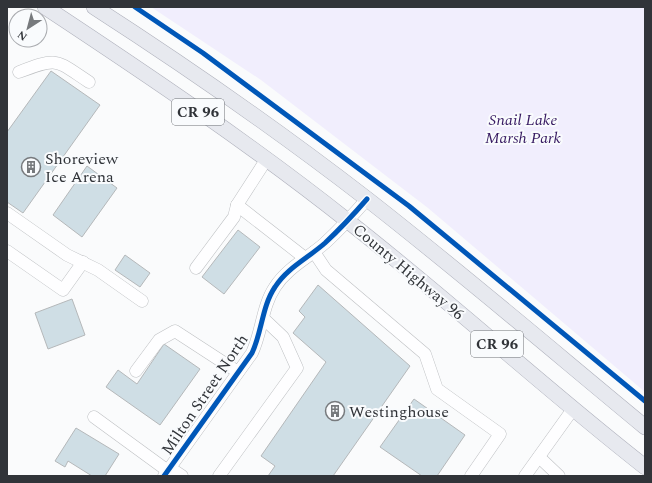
<svg xmlns="http://www.w3.org/2000/svg" width="652" height="483" font-family="Spectral,serif">
  <rect width="100%" height="100%" fill="#fafbfc"/>
  <path fill="#f1eefd" d="M151,7H645V392L428,208L261,80Z"/>
  <g fill="#cfdee5" stroke="#b5b8ba">
    <path d="M51,71L100,105L23,213L7,202V132Z"/>
    <path d="M87,166L117,188L82,237L53,215Z"/>
    <path d="M238,230L260,247L224,294L202,277Z"/>
    <path d="M125,255L150,273L140,287L115,270Z"/>
    <path d="M318,285L410,366L333,476H268L275,466L261,456L326,362L293,333L305,317L299,311Z"/>
    <path d="M72,299L85,335L48,349L35,313Z"/>
    <path d="M164,344L200,369L160,425L106,387L118,370L137,384Z"/>
    <path d="M414,399L465,435L437,476H422L380,447Z"/>
    <path d="M76,428L119,454L105,476H92L68,461L65,467L55,461Z"/>
  </g>
  <g fill="none" stroke-linecap="round" stroke-linejoin="round">
    <g stroke="#bec0c3" stroke-width="13">
      <g id="minor">
        <path d="M19,72C59,57 54,59 89,82"/>
        <path d="M237,205L305,258"/>
        <path d="M7,213L67,255L98,270L142,301"/>
        <path d="M7,251L63,290L83,262"/>
        <path d="M314,252L326,270L425,354L437,389L500,434L471,476"/>
        <path d="M196,268L234,217L237,205L266,160"/>
        <path d="M136,371L159,340L175,331L238,372"/>
        <path d="M94,417L168,471"/>
        <path d="M539,457L559,476"/>
        <path d="M170,468L182,476"/>
        <path d="M164,476L252,353C262,332 262,306 275,287C287,268 308,258 325,243C340,229 354,214 367,199"/>
        <path d="M219,476L297,368L283,337L264,319"/>
        <path d="M525,476L573,409"/>
      </g>
    </g>
    <g stroke="#afb1bc" stroke-width="16">
      <g id="major">
        <path d="M45,7C148,75 252,145 349,222C450,301 544,388 645,467"/>
        <path d="M94,7C187,67 279,131 367,199C462,273 553,351 645,427"/>
      </g>
    </g>
    <use href="#minor" stroke="#fefeff" stroke-width="12"/>
    <use href="#major" stroke="#e7e9ef" stroke-width="15"/>
    <g stroke="#f9fbfd" stroke-width="8">
      <g id="cycleway">
        <path d="M135,7L203,53L409,206L645,401"/>
        <path d="M164,476L252,353C262,332 262,306 275,287C287,268 308,258 325,243C340,229 354,214 367,199"/>
      </g>
    </g>
    <use href="#cycleway" stroke="#0057b8" stroke-width="5"/>
  </g>
  <defs>
    <g id="building-ring" transform="scale(1)"><circle r="9.5" fill="#f9fbfd" stroke="#777a7d" stroke-width="1.5"/><path d="M-4-6H4V6H1V3H-1V6H-4ZM-2.5-4.3h1.7v1.8h-1.7ZM.8-4.3h1.7v1.8H.8ZM-2.5-1h1.7V.8h-1.7ZM.8-1h1.7V.8H.8Z" fill="#777a7d"/></g>
  </defs>
  <g fill-rule="evenodd">
    <use href="#building-ring" x="31" y="167"/>
    <use href="#building-ring" x="335" y="411"/>
  </g>
  <g text-anchor="middle" stroke-width="4" stroke-linejoin="round" paint-order="stroke">
    <g fill="#f9fbfd" stroke="#6d7074" stroke-width="1">
      <rect x="172" y="99" width="52" height="26" rx="3"/>
      <rect x="471" y="331" width="52" height="26" rx="3"/>
    </g>
    <g font-size="15" font-weight="bold" fill="#313439">
      <text x="198" y="117">CR 96</text>
      <text x="497" y="349">CR 96</text>
    </g>
    <g font-size="16" font-style="italic" fill="#371a62" stroke="#f9fbfd">
      <text x="523" y="125">Snail Lake<tspan x="523" dy="18">Marsh Park</tspan></text>
    </g>
    <g font-size="16" fill="#313439" stroke="#f9fbfd" text-anchor="start">
      <text x="45" y="164">Shoreview<tspan x="45" dy="18">Ice Arena</tspan></text>
      <text x="349" y="417">Westinghouse</text>
    </g>
    <g font-size="16" fill="#313439" stroke="#f9fbfd">
      <text transform="translate(409 271) rotate(40)" y="6">County Highway 96</text>
      <text transform="translate(204 394) rotate(-56)" y="6">Milton Street North</text>
    </g>
  </g>
  <rect width="652" height="483" fill="none" stroke="#313439" stroke-width="16"/>
  <g transform="translate(28 28) rotate(216)"><circle r="19" fill="#f9fbfd" stroke="#a9abaf"/>
  <path d="M0-3L7 15L0 10L-7 15Z" fill="#777a7d"/>
  <text y="-6" font-size="11" font-weight="bold" text-anchor="middle" fill="#313439">N</text>
  </g>
</svg>
